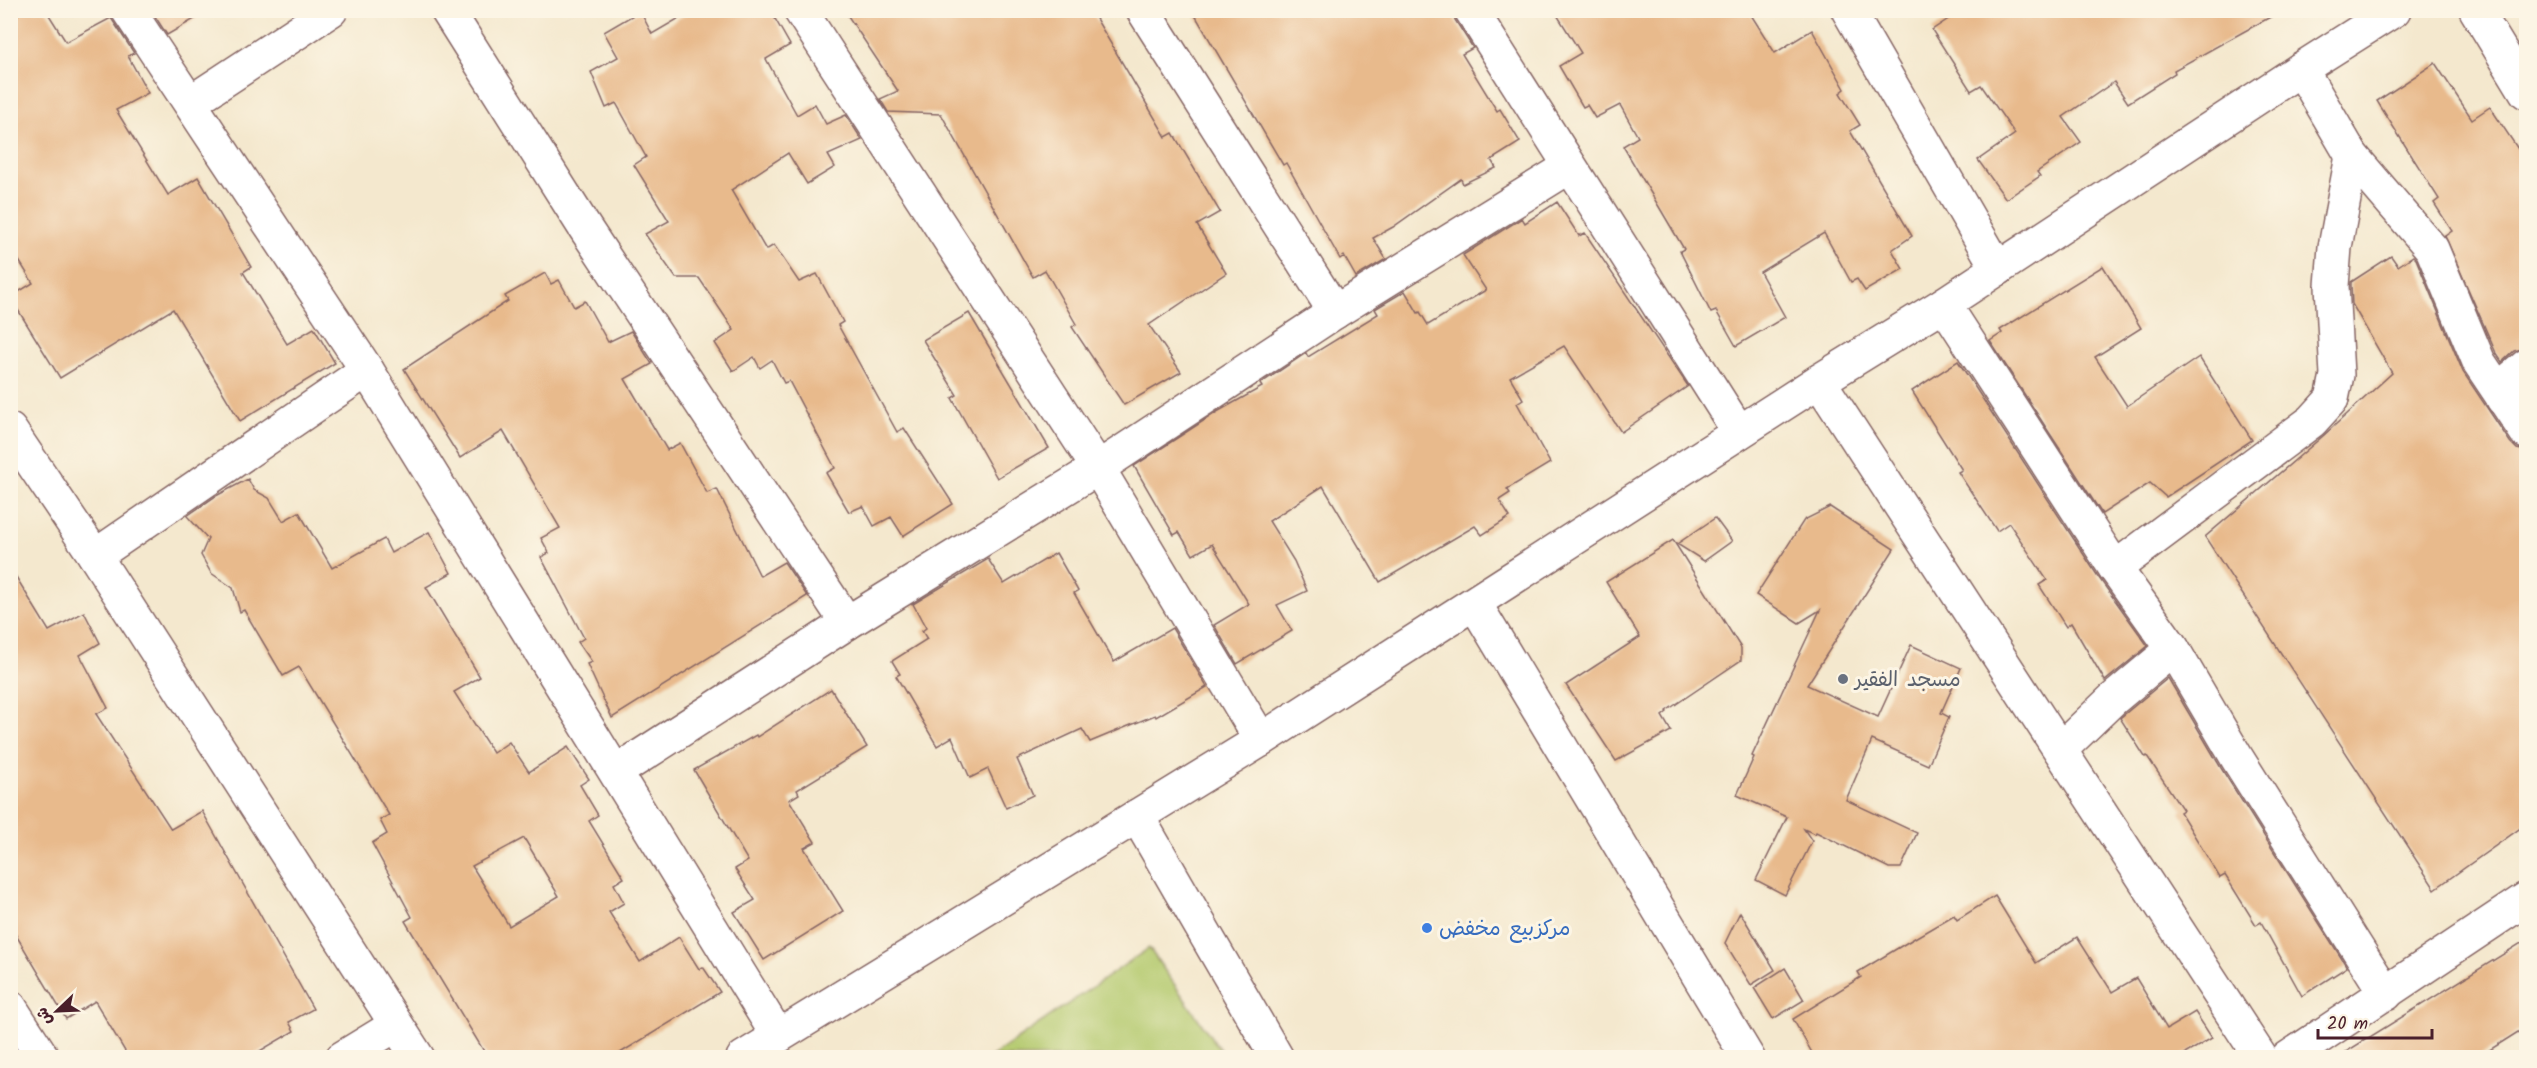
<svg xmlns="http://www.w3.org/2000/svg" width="2537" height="1068" font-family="Kalam,'Playpen Sans Arabic',sans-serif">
  <rect width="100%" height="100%" fill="#fcf5e5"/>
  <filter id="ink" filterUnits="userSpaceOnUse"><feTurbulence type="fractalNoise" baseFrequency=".0167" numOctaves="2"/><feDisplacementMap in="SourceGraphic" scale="12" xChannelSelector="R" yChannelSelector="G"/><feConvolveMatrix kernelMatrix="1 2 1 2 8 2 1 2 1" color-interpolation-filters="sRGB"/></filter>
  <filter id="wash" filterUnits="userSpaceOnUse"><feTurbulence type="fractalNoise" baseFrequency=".008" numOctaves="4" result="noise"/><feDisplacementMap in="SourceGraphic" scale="24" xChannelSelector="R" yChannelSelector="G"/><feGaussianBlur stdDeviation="1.35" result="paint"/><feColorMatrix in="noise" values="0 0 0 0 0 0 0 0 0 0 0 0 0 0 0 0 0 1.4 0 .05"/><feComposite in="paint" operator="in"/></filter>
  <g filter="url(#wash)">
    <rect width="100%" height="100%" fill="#f4e8ce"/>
    <path fill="#b3c96d" stroke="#7e744c" stroke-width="1.5" d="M1149,948L1225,1057H991Z"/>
    <g id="blocks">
      <g fill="#e8ba8c" fill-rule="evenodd">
        <path d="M24,10H46L66,42L111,18L134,53L128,56L148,93L116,110L168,195L198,177L251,267L243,272L287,344L314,328L335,363L240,421L173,309L60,378L10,297L33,283L10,246V19Z"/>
        <path d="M151,10H210L167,35Z"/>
        <path d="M693,10H770L790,45L766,59L797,115L815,104L826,124L846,115L862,140L828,155L835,167L807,184L788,153L731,190L766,250L774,245L799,282L817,274L843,322L838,325L897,432L904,428L953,504L903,536L891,517L874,526L863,506L849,512L826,473L835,468L789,381L784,383L772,360L760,368L754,357L733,371L715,343L734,330L699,278H676L645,234L669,221L634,165L646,157L616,103L606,108L591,72L618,57L604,32L640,11L652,34Z"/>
        <path d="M844,10H1091L1166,137L1173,133L1220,212L1197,225L1226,273L1149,325L1181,372L1124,405L1072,327L1076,324L1045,270L1033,277L941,114L888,112L880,99L898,91Z"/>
        <path d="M1192,10H1452L1455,20L1473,48L1462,54L1497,111L1500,109L1520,142L1491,160L1496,168L1463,184L1461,179L1393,227L1373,238L1386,259L1356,277L1344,256L1340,259L1286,163L1283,165Z"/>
        <path d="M1554,10H1748L1775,53L1812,30L1845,89L1840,93L1860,125L1850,131L1912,236L1892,250L1903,269L1865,291L1857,279L1851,282L1824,233L1760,272L1785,317L1736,346L1716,311L1711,313L1680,251L1684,249L1623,146L1638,137L1620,105L1595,118L1587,105L1583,107L1559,66L1581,53Z"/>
        <path d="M1962,10H2283L2174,70L2175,73L2128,103L2114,82L2063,117L2081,142L2037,172L2040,176L2006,199L1978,160L2015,134L1981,85L1971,91L1932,30Z"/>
        <path d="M2435,63L2472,119L2490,107L2526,161V348L2514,351L2502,362L2496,353L2445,236L2452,231L2434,203L2439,199L2377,101Z"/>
        <path d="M1557,202L1579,236L1585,233L1688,386L1621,432L1564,346L1510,377L1523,399L1517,403L1550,463L1507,489L1510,493L1499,500L1510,517L1482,535L1475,526L1380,582L1323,486L1269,521L1294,561L1307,591L1277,605L1292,631L1237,664L1214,625L1249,604L1212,544L1193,555L1179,532L1174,535L1134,466L1217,412L1262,387L1260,384L1306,353L1308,357L1378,314L1375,309L1405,291L1418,313L1420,312L1428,325L1486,290L1463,255L1522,218L1525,223Z"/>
        <path d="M2391,256L2398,266L2413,256L2416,259L2463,372L2510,442L2517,449L2526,451V824L2435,889L2205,537L2323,436L2392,373L2352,304L2351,286V282Z"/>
        <path d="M2103,266L2141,328L2095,357L2127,406L2199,357L2252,440L2166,497L2150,483L2102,514L1990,341L2002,333L2000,330Z"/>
        <path d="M545,273L551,284L559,280L574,307L585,301L608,342L631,331L652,364L625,379L667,450L680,443L707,493L717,489L760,576L784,562L807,596L612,718L587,664L592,662L578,642L584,638L541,557L549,553L541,538L560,528L503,431L460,458L404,369L508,301L505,296Z"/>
        <path d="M969,313L1049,448L997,478L952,398L957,395L923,340Z"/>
        <path d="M1958,361L2099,578L2148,646L2105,681L2071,623L2066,627L2039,585L2047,580L2009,523L1997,531L1958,472L1962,470L1912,391Z"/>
        <path d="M248,479L254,490L269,498L283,521L299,512L332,568L384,539L391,553L429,532L451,573L426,587L480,677L454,692L493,753L509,742L529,772L568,747L589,779L580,785L598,815L589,821L624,878L614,884L624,903L609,912L640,962L679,937L699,969L703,967L720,992L612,1058H488L405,921L412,917L372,843L387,834L380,820L389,815L299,667L283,676L244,610L240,612L233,588L211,573L201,555L208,539L187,516L216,496ZM524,838L559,896L509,926L472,866Z"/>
        <path d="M1830,507L1894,549L1807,685L1878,717L1911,645L1961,668L1941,713L1949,717L1928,765L1872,740L1846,800L1917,833L1901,868H1889L1816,832L1815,834L1804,829L1812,841L1785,895L1756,880L1787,817L1737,795L1754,757L1752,756L1820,610L1799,623L1756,595L1804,520Z"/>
        <path d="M1715,518L1732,541L1704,561L1677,544Z"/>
        <path d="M1673,540L1741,648V660L1666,711L1667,712L1662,716L1671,731L1616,761L1566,685L1640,637L1606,582Z"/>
        <path d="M1056,553L1078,591L1074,593L1114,662L1172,628L1207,687L1156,717L1155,715L1090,742L1082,729L1017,759L1033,795L1006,808L988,769L970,778L952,737L937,746L896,676L900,674L892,661L927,639L922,631L926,628L913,604L988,559L1004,584Z"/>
        <path d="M10,567L49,631L84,612L100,643L80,655L108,708L96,714L171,829L202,811L313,1009L289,1022L294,1031L248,1058H129L95,1001L66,1019L10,925Z"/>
        <path d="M2168,678L2221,768L2347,967L2302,996L2261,922L2256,925L2225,875L2220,878L2180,812L2183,810L2147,756L2145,757L2120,718Z"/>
        <path d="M831,689L867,747L797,790L799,794L789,800L815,842L804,848L843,911L764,960L734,912L755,900L735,869L748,861L694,770L756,735L757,737Z"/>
        <path d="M1995,896L2036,963L2077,937L2112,992L2136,978L2167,1029L2195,1012L2212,1038L2183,1055L2185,1058H1815L1793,1019L1861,977L1858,972L1908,942L1954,915L1957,920Z"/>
        <path d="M1740,912L1775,970L1751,985L1725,943Z"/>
        <path d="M2526,940V1027L2477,1058H2336Z"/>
        <path d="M1785,968L1804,1000L1773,1019L1754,988Z"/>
      </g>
    </g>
  </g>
  <g filter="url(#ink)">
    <use href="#blocks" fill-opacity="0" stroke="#866564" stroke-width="1.5"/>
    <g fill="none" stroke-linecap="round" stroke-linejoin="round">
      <g stroke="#866564" stroke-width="36">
        <g id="minor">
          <path d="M128,10L367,370L778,1036"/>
          <path d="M447,10L585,228L847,623"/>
          <path d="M800,10L1098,468L1261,740"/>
          <path d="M1143,10L1335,312"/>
          <path d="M1471,10L1739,432"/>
          <path d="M1848,10L1998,269"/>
          <path d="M2476,10L2526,92"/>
          <path d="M2301,69L2352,156L2432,249L2479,362L2526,432"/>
          <path d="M191,102L331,10"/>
          <path d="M1944,304L2115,568L2173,649L2237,758L2386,994"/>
          <path d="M1819,381L2261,1058"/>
          <path d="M2503,399L2507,382L2526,366"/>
          <path d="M10,430L95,556L418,1058"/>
          <path d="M95,556L367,370"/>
          <path d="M2115,568L2312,421L2332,399L2337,375L2332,286L2335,247L2352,156"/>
          <path d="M1475,604L1748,1058"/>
          <path d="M2061,749L2112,700L2173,649"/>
          <path d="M616,772L847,623L1098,468L1335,312L1569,167"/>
          <path d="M1137,816L1277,1058"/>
          <path d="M10,1007L43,1058"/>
          <path d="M342,1058L396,1025"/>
          <path d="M743,1058L1261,740L1819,381L1944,304L2301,69L2394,10"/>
          <path d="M2288,1058L2526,899"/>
        </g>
      </g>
      <use href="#minor" stroke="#fff" stroke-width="33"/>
    </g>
  </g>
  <circle fill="#6b7280" stroke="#fcf5e5" stroke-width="2" cx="1843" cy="679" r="6"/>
  <circle fill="#3f7fe0" stroke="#fcf5e5" stroke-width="2" cx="1427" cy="928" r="6"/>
  <g text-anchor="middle" stroke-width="6" stroke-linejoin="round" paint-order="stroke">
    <g font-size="21" fill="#5b616d" stroke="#fcf5e5" text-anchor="start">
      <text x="1855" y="686">مسجد الفقير</text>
    </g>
    <g font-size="21" fill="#366cbe" stroke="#fcf5e5" text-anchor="start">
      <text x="1439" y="935">مركزبيع مخفض</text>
    </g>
  </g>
  <rect width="2537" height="1068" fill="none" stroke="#fcf5e5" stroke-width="36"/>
  <g transform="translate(57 1011) rotate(247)" stroke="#fcf5e5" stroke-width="4.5" paint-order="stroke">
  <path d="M0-4.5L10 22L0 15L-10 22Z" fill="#4a1f2b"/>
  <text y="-9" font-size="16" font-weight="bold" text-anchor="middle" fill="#4a1f2b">ش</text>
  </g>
  <path d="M2318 1029v9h114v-9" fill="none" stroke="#4a1f2b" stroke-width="3"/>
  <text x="2327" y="1029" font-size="18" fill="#4a1f2b" stroke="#fcf5e5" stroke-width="4.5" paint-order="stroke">20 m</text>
</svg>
